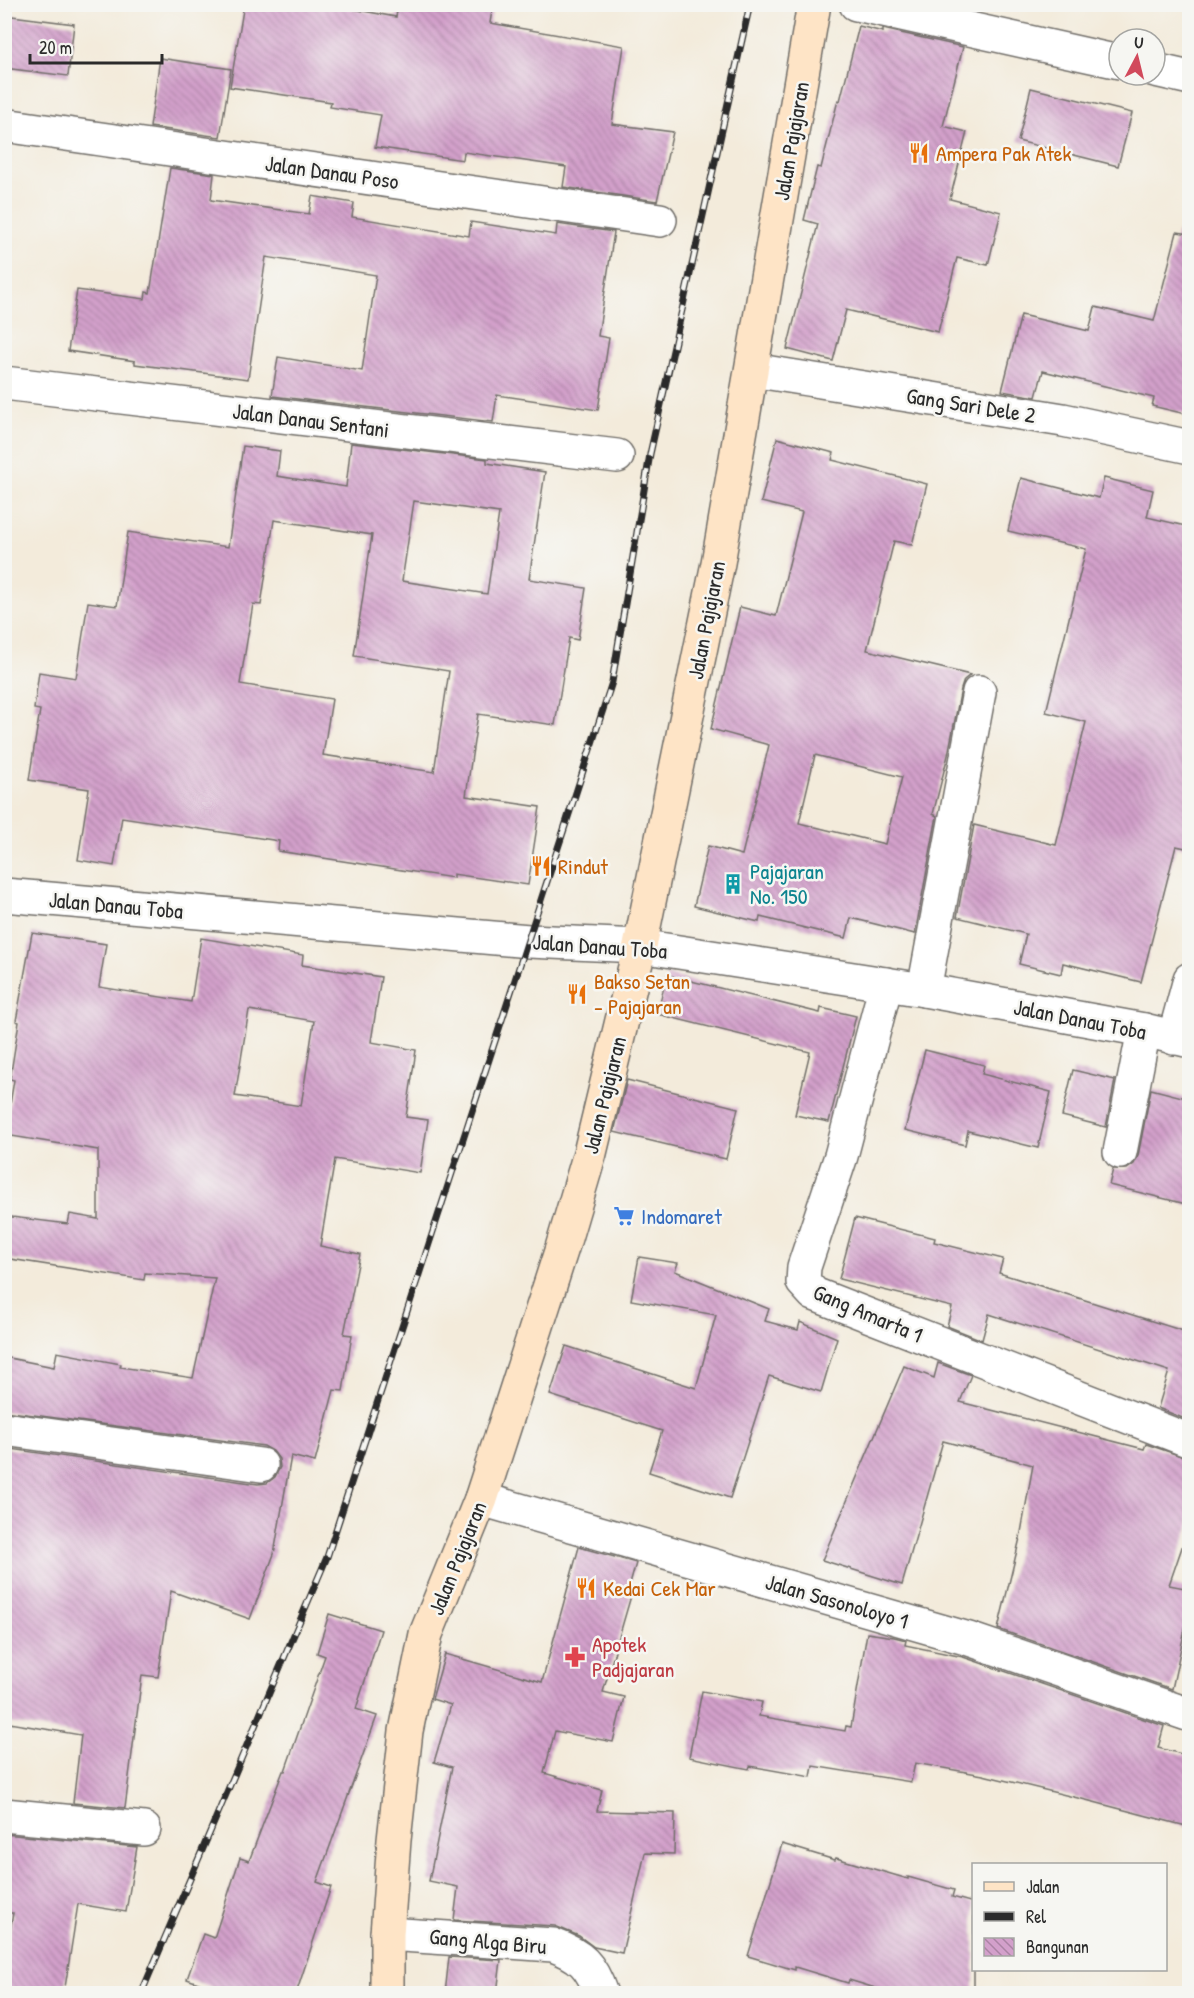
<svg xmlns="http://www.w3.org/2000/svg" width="1194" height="1998" font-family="'Patrick Hand',sans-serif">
  <defs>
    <pattern id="building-back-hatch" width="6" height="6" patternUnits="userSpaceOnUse" patternTransform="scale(1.5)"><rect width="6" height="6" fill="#d3a0cb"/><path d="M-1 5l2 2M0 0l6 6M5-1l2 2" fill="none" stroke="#ab83a5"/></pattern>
  </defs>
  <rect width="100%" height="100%" fill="#f6f6f2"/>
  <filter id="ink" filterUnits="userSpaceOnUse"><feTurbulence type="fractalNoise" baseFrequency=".0167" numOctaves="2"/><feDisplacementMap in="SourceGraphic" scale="12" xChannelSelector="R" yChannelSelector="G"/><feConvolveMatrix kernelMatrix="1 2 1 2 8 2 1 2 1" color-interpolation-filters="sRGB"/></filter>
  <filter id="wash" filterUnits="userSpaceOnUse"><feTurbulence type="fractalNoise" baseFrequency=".008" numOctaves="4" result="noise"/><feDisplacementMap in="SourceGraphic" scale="24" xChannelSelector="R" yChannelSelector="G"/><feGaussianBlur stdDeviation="1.35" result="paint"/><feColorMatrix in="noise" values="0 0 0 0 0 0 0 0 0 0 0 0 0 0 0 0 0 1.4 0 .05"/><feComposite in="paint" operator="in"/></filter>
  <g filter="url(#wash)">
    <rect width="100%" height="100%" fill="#f3ebdb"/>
    <g id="blocks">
      <g fill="url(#building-back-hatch)" fill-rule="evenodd">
        <path d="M244,4H326L396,17L398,4H493L490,23L624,46L612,124L673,132L657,201L563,187L566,167L464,152L463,160L375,147L381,115L330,107L331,102L230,87Z"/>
        <path d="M4,15L74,24L68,76L4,68Z"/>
        <path d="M859,26L883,32V29L963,47L943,126L967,132L950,199L1001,212L988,265L957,258L938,332L846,310L833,361L787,349L818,224L804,220L817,167L821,168L838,100L840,101Z"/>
        <path d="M160,58L231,69L220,137L150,127Z"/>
        <path d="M1031,88L1132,113L1118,166L1018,141Z"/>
        <path d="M170,168L214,174L211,200L309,214L312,196L354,203L352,217L469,236L471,222L556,235L557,224L614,232L598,336L609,338L598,410L497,395L493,422L272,396L278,357L362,371L376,275L266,257L248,379L135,364V361L68,351L77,290L145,299L146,292L150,293Z"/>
        <path d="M1177,232L1190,234V415L1152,406L1154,398L1043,371L1036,397L1002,391L1021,315L1089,331L1095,307L1154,321Z"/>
        <path d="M777,438L834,453L832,460L927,484L912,545L894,541L867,650L970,675L964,680L961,689L948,755L933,814L937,816L915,934L851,918L846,938L760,917L759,922L694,906L708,846L742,855L769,745L711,729L740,607L776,616L802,512L761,502ZM815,755L902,777L885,844L799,823Z"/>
        <path d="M351,443L487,459V463L545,472L529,579L586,588L578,640L569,638L555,725L478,714L466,796L540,807L528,885L453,874V878L278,851L279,841L122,817L114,866L78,860L89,789L29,780L40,710L34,709L39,672L76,678L88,602L117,606L128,532L228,547L243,446L280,451L277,476L346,487ZM414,501L499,513L487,594L402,581ZM274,520L372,535L354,656L449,671L434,772L323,755L332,699L240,684L253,604L261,605Z"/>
        <path d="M1021,478L1099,498L1104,478L1153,490L1147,517L1190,527V849L1176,846L1141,982L1063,963L1061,974L1019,964L1026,934L957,917L974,825L1056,845L1086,722L1046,712L1086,549L1008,531Z"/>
        <path d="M32,933L106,944L99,987L191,1002L201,938L303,955L302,965L381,977L371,1042L416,1050L406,1117L428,1120L420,1173L335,1159L320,1246L360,1254L344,1334L352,1335L343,1391L334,1390L315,1462L291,1456L274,1554L250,1619L171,1591L158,1677L142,1675L125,1808L73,1803L81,1735L4,1722V1448L258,1484L267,1483L275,1477L280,1467L279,1459L273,1451L264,1446L4,1411V1357L54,1367L57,1352L121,1364L120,1367L193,1378L215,1278L145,1273L144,1280L4,1258V1216L68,1224L70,1214L98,1219V1150L5,1135L14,1080L10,1079L19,1022L16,1021ZM249,1010L314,1021L301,1106L235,1096Z"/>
        <path d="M667,975L820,1013L821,1008L856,1016L829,1122L795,1115L810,1052L657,1014Z"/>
        <path d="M925,1050L984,1065L982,1074L1051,1092L1038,1148L968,1131L965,1145L905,1130Z"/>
        <path d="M1073,1070L1115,1080L1106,1127L1062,1116Z"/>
        <path d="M627,1080L738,1108L726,1159L614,1132Z"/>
        <path d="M1151,1089L1190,1099V1205L1109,1185L1113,1169H1127L1134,1164L1138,1156Z"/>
        <path d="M855,1218L935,1238L934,1242L1003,1259L999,1273L1190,1333V1421L1158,1408L1169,1371L989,1314L982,1340L947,1326L952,1307L839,1279Z"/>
        <path d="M639,1257L678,1263L675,1271L769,1309L765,1321L798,1330L800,1322L837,1338L821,1392L769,1376L730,1498L649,1472L662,1431L550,1395L566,1346L696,1388L716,1315L631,1300Z"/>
        <path d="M938,1363L971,1375L960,1402L1144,1449L1146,1444L1190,1459V1524L1169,1585L1190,1589V1606L1172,1689L998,1629L1020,1538L1033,1465L943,1441L902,1585L822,1560L904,1366L934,1378Z"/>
        <path d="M579,1547L636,1563L629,1588L633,1589L603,1692L624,1697L613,1742L555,1731L544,1773L602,1790L597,1811L675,1813L674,1854L645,1853L622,1953L594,1947L579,1936L555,1926L454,1920L458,1887L429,1881L452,1767L434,1762L451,1705L432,1699L445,1654L542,1682Z"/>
        <path d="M329,1614L381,1630L356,1709L377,1716L317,1882L331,1887L296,1994H229L187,1979L203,1934L214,1938L240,1858L249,1861L283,1771H285L325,1656L317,1653Z"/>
        <path d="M867,1633L894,1637L906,1640L905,1645L963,1657L1164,1726L1158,1748L1190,1756V1827L1086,1800L983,1775L915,1763L911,1782L813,1766L811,1777L750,1766L749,1769L689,1757L702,1691L762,1702L759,1716L845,1731L846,1726L851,1727Z"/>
        <path d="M4,1834L137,1847L126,1912L78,1904L64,1994H4V1968L13,1913H4Z"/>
        <path d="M782,1844L835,1860L836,1858L908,1879V1877L954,1890L952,1897L974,1903V1994H895L849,1980L848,1983L795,1967V1970L748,1956Z"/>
        <path d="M449,1957L501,1960L497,1994H445Z"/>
      </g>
    </g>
  </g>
  <g filter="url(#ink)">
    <use href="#blocks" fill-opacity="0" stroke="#716e69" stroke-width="1.5"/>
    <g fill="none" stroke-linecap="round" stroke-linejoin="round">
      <g stroke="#716e69" stroke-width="36">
        <g id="minor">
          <path d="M856,4L1119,62"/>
          <path d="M1155,70L1190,78"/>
          <path d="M4,125L660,220"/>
          <path d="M752,370L1063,420L1190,447"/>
          <path d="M4,383L617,456"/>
          <path d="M4,895L529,941L640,946L924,990L1144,1030L1190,1041"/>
          <path d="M886,984L841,1156L804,1267L803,1282L814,1294L1190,1441"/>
          <path d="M924,990L979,692"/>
          <path d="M1174,1038L1190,979"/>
          <path d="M1120,1152L1144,1030"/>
          <path d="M4,1429L261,1465"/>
          <path d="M481,1499L969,1639L1190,1715"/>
          <path d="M4,1815L144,1829"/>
          <path d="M387,1934L553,1945C581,1955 591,1965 601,1994"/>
        </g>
      </g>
      <g stroke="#716e69" stroke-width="36">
        <path id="secondary" d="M387,1994V1934L394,1840L406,1731L426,1634L481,1499L562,1248L590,1153L640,946L718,563L814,4"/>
      </g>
      <use href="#minor" stroke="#fff" stroke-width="33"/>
      <use href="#secondary" stroke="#fee4c6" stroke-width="33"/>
      <g stroke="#2b2b2b" stroke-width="7">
        <path id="rail" d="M141,1994L327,1557L612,682L650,454L750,4"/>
      </g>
      <use href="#rail" stroke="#f6f6f2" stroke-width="4.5" stroke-dasharray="14" stroke-linecap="butt"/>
    </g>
  </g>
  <defs>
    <g id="restaurant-bare" transform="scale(1.62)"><path d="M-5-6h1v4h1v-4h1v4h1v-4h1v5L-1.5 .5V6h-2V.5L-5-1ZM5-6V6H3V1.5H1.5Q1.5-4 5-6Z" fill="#e8710a" stroke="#f6f6f2" stroke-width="2.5" paint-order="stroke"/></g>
    <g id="building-bare" transform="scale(1.62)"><path d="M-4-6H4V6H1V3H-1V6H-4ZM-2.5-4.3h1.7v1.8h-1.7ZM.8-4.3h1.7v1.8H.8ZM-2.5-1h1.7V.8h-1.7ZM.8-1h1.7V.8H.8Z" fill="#0f9aa8" stroke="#f6f6f2" stroke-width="2.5" paint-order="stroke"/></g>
    <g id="supermarket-bare" transform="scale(1.62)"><path d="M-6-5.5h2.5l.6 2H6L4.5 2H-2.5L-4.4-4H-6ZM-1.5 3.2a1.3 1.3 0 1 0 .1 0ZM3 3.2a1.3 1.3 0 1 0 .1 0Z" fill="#3f7fe0" stroke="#f6f6f2" stroke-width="2.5" paint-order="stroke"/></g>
    <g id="pharmacy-bare" transform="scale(1.62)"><path d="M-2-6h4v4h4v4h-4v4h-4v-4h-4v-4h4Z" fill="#e0444e" stroke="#f6f6f2" stroke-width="2.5" paint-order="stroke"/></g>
  </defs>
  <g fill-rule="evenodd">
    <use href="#restaurant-bare" x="919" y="153"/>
    <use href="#restaurant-bare" x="541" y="866"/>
    <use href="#building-bare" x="733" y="884"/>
    <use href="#restaurant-bare" x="577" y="994"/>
    <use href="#supermarket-bare" x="624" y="1216"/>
    <use href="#restaurant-bare" x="586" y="1588"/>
    <use href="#pharmacy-bare" x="575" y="1657"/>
  </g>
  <g text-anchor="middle" stroke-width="5" stroke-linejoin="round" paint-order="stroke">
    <g font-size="22" fill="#2b2b2b" stroke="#f6f6f2">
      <text transform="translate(791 141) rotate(-80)" y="8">Jalan Pajajaran</text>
      <text transform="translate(332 172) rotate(8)" y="8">Jalan Danau Poso</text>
      <text transform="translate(971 405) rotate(9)" y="8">Gang Sari Dele 2</text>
      <text transform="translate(311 420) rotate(7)" y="8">Jalan Danau Sentani</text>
      <text transform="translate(706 620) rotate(-79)" y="8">Jalan Pajajaran</text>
      <text transform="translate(116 905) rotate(5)" y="8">Jalan Danau Toba</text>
      <text transform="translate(600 946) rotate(4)" y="8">Jalan Danau Toba</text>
      <text transform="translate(1080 1019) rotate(11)" y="8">Jalan Danau Toba</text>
      <text transform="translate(604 1095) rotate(-76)" y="8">Jalan Pajajaran</text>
      <text transform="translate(868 1313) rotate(23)" y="8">Gang Amarta 1</text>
      <text transform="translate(457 1558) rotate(-68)" y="8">Jalan Pajajaran</text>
      <text transform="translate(837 1601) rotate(16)" y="8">Jalan Sasonoloyo 1</text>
      <text transform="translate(488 1941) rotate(5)" y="8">Gang Alga Biru</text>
    </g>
    <g font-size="22" fill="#c56008" stroke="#f6f6f2" text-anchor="start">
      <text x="936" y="161">Ampera Pak Atek</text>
      <text x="558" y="874">Rindut</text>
      <text x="594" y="989">Bakso Setan<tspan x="594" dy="25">- Pajajaran</tspan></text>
      <text x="603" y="1596">Kedai Cek Mar</text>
    </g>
    <g font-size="22" fill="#0d838f" stroke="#f6f6f2" text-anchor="start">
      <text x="750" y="879">Pajajaran<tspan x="750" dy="25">No. 150</tspan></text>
    </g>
    <g font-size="22" fill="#366cbe" stroke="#f6f6f2" text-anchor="start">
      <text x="641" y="1224">Indomaret</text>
    </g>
    <g font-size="22" fill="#be3a42" stroke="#f6f6f2" text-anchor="start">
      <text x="592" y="1652">Apotek<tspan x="592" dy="25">Padjajaran</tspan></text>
    </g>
  </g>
  <rect width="1194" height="1998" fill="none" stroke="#f6f6f2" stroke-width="24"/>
  <rect x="972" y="1863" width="195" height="108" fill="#f6f6f2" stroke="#a5a5a2" stroke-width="1.5"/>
  <rect x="984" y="1882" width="30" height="9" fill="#fee4c6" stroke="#a5a5a2" stroke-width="1.5"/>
  <text x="1026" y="1893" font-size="18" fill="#2b2b2b">Jalan</text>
  <rect x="984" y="1912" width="30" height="9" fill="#2b2b2b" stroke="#a5a5a2" stroke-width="1.5"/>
  <text x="1026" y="1923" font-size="18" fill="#2b2b2b">Rel</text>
  <rect x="984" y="1938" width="30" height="18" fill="url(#building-back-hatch)" stroke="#a5a5a2" stroke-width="1.5"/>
  <text x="1026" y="1953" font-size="18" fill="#2b2b2b">Bangunan</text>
  <g transform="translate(1137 57) rotate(7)"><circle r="28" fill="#f6f6f2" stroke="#a5a5a2" stroke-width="1.5"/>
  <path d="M0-4.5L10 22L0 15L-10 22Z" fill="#d1495b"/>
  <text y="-9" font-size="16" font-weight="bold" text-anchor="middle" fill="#2b2b2b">U</text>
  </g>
  <path d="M30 54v9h132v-9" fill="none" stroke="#2b2b2b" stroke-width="3"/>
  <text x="39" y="54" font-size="18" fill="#2b2b2b" stroke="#f6f6f2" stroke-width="4.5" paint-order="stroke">20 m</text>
</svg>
